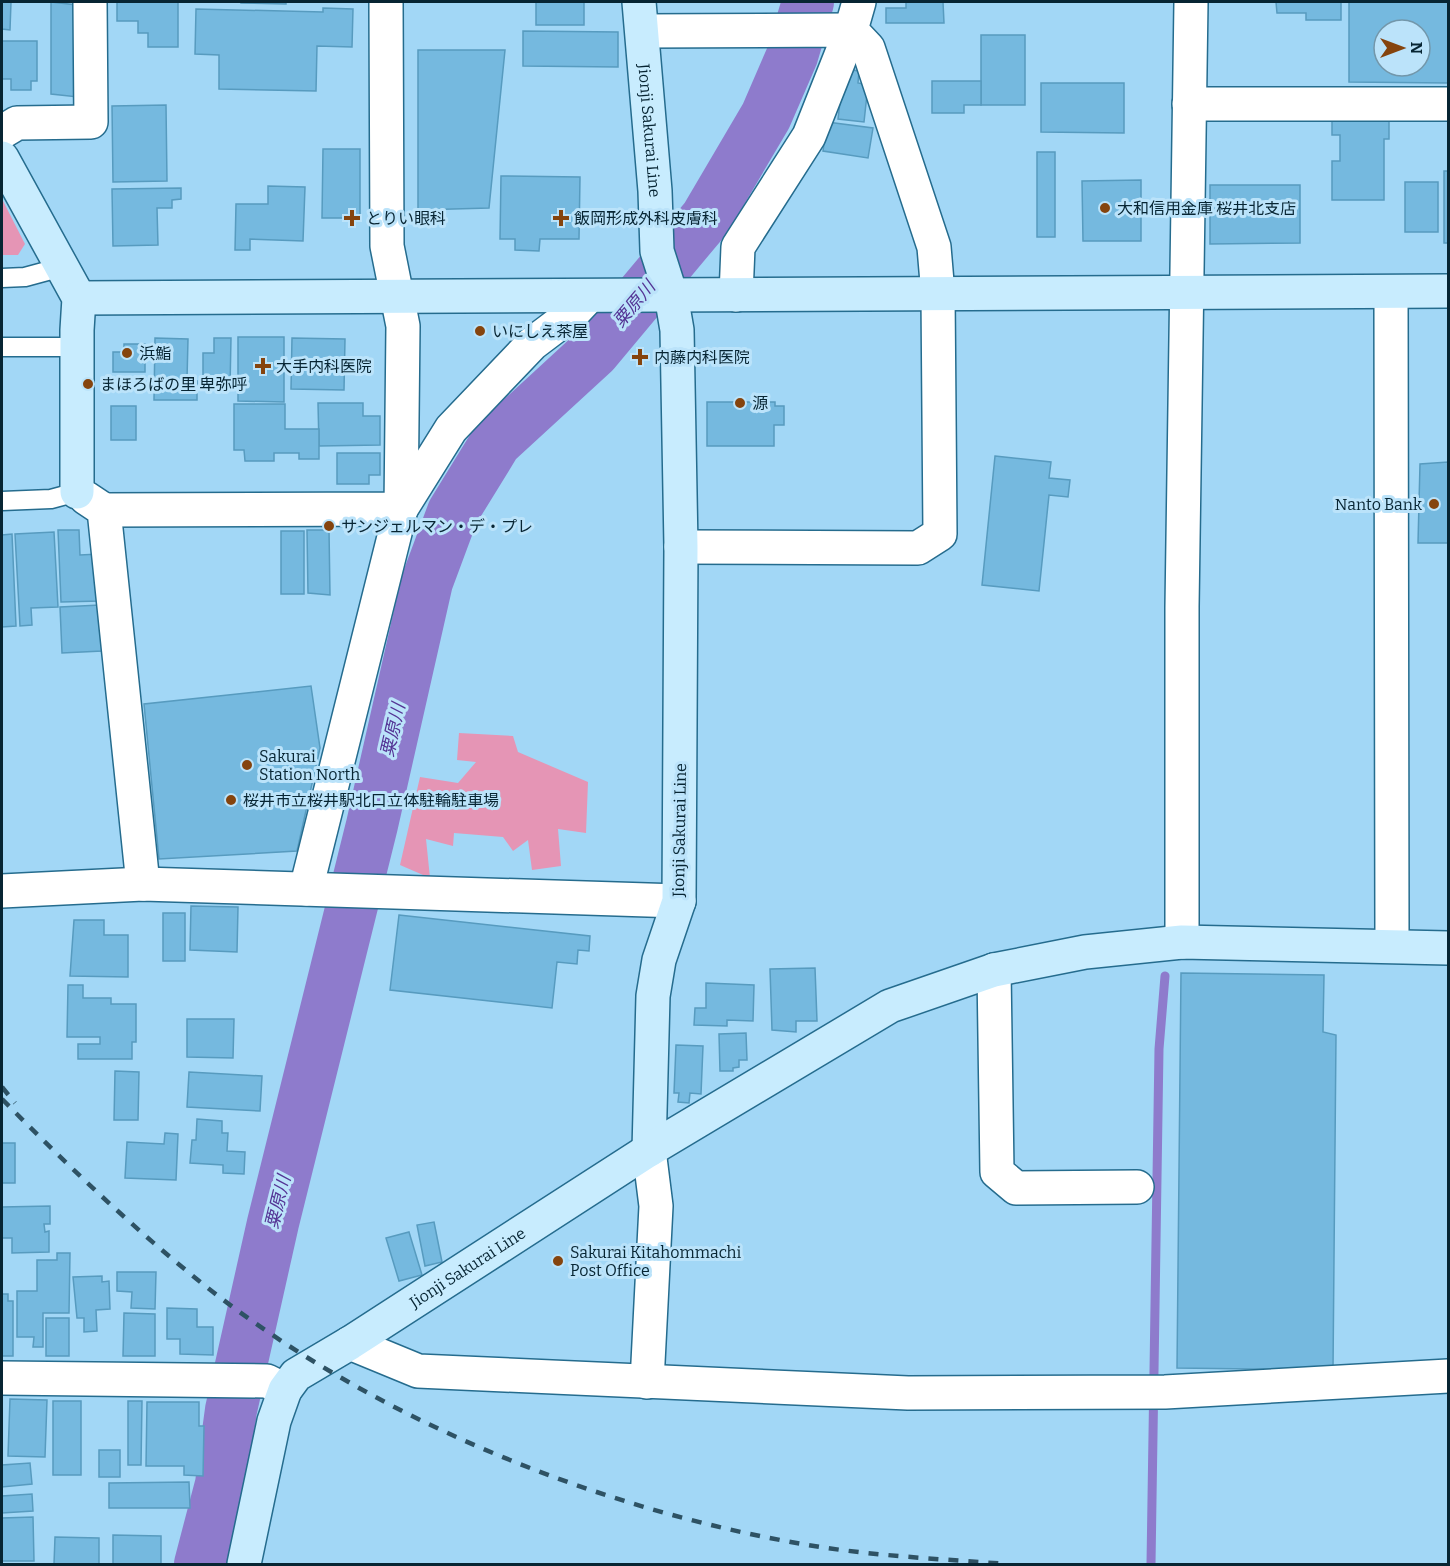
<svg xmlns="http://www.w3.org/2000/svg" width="1450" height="1566" font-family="Bitter,'Noto Sans JP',serif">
  <rect width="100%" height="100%" fill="#a2d7f6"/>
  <g fill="#e595b5">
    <path d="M2,199L25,244L18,255H2Z"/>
    <path d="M459,733L513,736L518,752L588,782L586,833L558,829L561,866L532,870L528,840L513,851L503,837L454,833L453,846L426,839L430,878L400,865L420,777L458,783L476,762L457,760Z"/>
  </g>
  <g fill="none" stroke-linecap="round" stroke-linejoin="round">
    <path stroke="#8e7bcc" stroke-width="9" d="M1151,1564L1159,1049L1165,976"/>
    <path stroke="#8e7bcc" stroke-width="52" d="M200,1564L221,1484L231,1410L273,1223L372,825L427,582L453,512L496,442L594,352L706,218L766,116L792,56L808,2"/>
  </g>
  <g fill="#75b9df" stroke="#579bbf" stroke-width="1.5" fill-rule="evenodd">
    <path d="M2,2H11L10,30L2,29Z"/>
    <path d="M51,2L77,5L78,97L51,94Z"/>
    <path d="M117,2H178V47H148V33H138V21H117Z"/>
    <path d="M241,2H286V4L241,3Z"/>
    <rect x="536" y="2" width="48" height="23"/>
    <path d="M906,2H943L944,23H886V8H906Z"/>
    <path d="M1276,2H1341V20H1306V13H1277Z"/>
    <path d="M1349,2H1448V83L1349,82ZM1384,30H1420V66H1384Z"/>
    <path d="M323,8L353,9L352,47L317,46L316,91L219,89V55L195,54L196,9L323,12Z"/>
    <path d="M523,31L618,32V67L523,66Z"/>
    <rect x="981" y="35" width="44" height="70"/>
    <path d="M2,41H37V81H31V90H11V79H2Z"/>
    <path d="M418,50H505L489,208L418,210Z"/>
    <path d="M844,69L859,71L858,83L868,85L864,122L838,119Z"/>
    <path d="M932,81H981V105H964V113H932Z"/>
    <path d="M1041,83H1124V133L1041,132Z"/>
    <path d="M166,105L167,181L113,182L112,106Z"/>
    <path d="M1332,115H1389V139H1384V200H1332V161H1340V135H1332Z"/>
    <path d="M827,122L873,128L868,158L823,151Z"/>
    <path d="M323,149H360V218H322Z"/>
    <rect x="1037" y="152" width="18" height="85"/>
    <rect x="1444" y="171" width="4" height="72"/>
    <path d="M501,176L580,177L579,239H540L539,251L515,250V239H500Z"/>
    <path d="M1141,180V241H1083L1082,181Z"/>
    <rect x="1405" y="182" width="33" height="50"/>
    <path d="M1210,185H1300V243L1210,244Z"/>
    <path d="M268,186L305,187L303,241L250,239V250H235L236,204H268Z"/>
    <path d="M181,188V199L172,200V208H157L158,245L113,246L112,189Z"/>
    <path d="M238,337H284V402L238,401Z"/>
    <path d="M155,338L188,339L187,380L197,381V400H154Z"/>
    <path d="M214,338H231L230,387H203V353H214Z"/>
    <path d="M292,338L345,339L344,390L291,389Z"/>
    <path d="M124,344H145V372H113V352H124Z"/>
    <path d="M707,402H775V406H784V425H774V446H707Z"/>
    <path d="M318,403H363V416H380V445L319,446Z"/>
    <path d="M234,404H285V429H319V459H299V453H274V461H245L244,450H234Z"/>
    <rect x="111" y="406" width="25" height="34"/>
    <path d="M337,453H380V475H369V484H337Z"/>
    <path d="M995,456L1051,462L1049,478L1070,480L1068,497L1049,495L1039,591L982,585Z"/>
    <path d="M1448,462V543H1418L1420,464Z"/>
    <path d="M58,530H79L80,555L99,554L100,601L61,602Z"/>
    <path d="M307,530H329L330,595L308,593Z"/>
    <rect x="281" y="531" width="23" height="63"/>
    <path d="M54,532L58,607L31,608L32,625L20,626L15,534Z"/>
    <path d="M12,534L16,626L2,627V535Z"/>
    <path d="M100,605L102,651L62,653L60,607Z"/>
    <path d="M311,686L320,748L297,851L159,859L144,704Z"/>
    <path d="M191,906L238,907L237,952L190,950Z"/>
    <rect x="163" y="913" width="22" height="48"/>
    <path d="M399,915L590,936L589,951L578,950L577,964L557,962L552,1008L390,990Z"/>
    <path d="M74,920H104V935H128V977L70,976Z"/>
    <path d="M815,968L817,1021H796V1032L772,1030L770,969Z"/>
    <path d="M1181,973L1324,975L1323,1032L1336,1035L1333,1370L1177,1368Z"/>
    <path d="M706,983L754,985L753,1021L727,1020V1026L694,1025L695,1008H706Z"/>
    <path d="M68,985H83V998H111V1004H136V1042H132V1059H78V1044H100V1037H67Z"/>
    <path d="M187,1019H234L233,1058L187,1057Z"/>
    <path d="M746,1033L747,1060H739V1067L733,1068V1071H720L719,1034Z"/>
    <path d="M676,1045L703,1046L701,1094L690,1093L689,1103L678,1102L679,1093H674Z"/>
    <path d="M115,1071L139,1072L138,1120H114Z"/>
    <path d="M189,1072L262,1076L260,1111L187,1107Z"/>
    <path d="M197,1119L222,1121V1133H228L227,1151L245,1152L244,1174L223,1173V1165L190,1163L192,1140H196Z"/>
    <path d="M165,1133L178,1134L176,1180L125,1178L127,1142L164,1144Z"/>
    <path d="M2,1138V1143H15V1183H2Z"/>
    <path d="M50,1206V1224H44L45,1232L49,1231V1252L12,1253V1238H2V1207Z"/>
    <path d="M434,1222L442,1262L425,1266L417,1225Z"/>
    <path d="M409,1232L422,1275L399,1281L386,1238Z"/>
    <path d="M57,1253H70L69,1313H43V1347H33L34,1337H17V1291H37V1260H57Z"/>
    <path d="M117,1272H156L155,1309L131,1308L132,1292L117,1291Z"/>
    <path d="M102,1276V1282L109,1281L110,1309L96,1310L97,1331L84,1332V1318H77L73,1277Z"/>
    <path d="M2,1294H8V1301H13V1356H2Z"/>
    <path d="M167,1308L197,1309V1327H213V1355L180,1354V1339H167Z"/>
    <path d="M124,1313L155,1314V1356H123Z"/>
    <rect x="46" y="1318" width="23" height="38"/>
    <path d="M10,1399L47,1400L45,1457L8,1456Z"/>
    <rect x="53" y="1401" width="28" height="74"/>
    <path d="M128,1401H142L141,1465H128Z"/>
    <path d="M147,1402H199V1426H204L203,1476L184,1475V1466H146Z"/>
    <rect x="99" y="1450" width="21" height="27"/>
    <path d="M30,1463L32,1484L2,1487V1465Z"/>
    <path d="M189,1482L190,1508H109V1483Z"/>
    <path d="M32,1494L33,1511L2,1513V1496Z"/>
    <path d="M33,1517L34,1561H2V1518Z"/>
    <path d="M113,1535L161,1536V1564H113Z"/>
    <path d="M55,1537L99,1538V1564H54Z"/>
  </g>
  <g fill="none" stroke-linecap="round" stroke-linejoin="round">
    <g stroke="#256c8e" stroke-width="21">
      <g id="lane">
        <path d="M2,278L25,277L62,267"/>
        <path d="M2,347H77"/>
        <path d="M2,501L51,499L77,492"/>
      </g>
    </g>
    <g stroke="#256c8e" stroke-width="36">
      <g id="street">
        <path d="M643,31L851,30L809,136L738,247L736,295"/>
        <path d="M1189,104H1448"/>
        <path d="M2,132L17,123L91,122L90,2"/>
        <path d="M1391,292L1392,946"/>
        <path d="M86,498L104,510L143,884"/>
        <path d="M104,510L401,509L451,429L532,344L573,313L589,296"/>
        <path d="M681,547L918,548L940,534L938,294L934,247L868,48L851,30L859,2"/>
        <path d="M306,889L401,509L403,326L387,246L386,2"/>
        <path d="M2,891L143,884L679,901"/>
        <path d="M1182,942V607L1191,2"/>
        <path d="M994,970L997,1172L1016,1188L1137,1187"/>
        <path d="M350,1343L418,1371L908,1393L1165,1392L1448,1376"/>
        <path d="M2,1378L267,1381L285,1390"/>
        <path d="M647,1382L656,1206L649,1150"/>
      </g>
    </g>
    <g stroke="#256c8e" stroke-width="36">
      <g id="secondary">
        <path id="s1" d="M639,2L655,191L657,251L671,295L677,330L681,547L679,901L659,960L653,996L649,1150"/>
        <path d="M2,158L79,298L77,330V492"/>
        <path d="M79,298L1448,291"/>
        <path id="s2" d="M244,1564L274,1421L285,1390L296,1375L350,1343L649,1150L890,1006L994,970L1085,952L1182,942L1448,948"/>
      </g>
    </g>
    <use href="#lane" stroke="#fff" stroke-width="18"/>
    <use href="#street" stroke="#fff" stroke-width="33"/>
    <use href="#secondary" stroke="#c8ecfe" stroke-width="33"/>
    <g stroke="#2e5264" stroke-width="4.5" stroke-dasharray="10 10" stroke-linecap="butt">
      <path d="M2,1087L15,1103"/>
      <path d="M2,1099C69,1167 138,1233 213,1292C379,1421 600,1510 808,1545C873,1556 941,1559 1007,1564"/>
    </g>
  </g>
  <g fill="#85440e" stroke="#bbe3fa" stroke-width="2">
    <circle cx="1105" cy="208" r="6"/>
    <path d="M349 209h6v6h6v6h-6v6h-6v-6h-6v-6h6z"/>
    <path d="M558 209h6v6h6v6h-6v6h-6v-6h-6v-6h6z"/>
    <circle cx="480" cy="331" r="6"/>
    <circle cx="127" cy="353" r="6"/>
    <path d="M637 348h6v6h6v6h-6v6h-6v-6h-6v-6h6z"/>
    <path d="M260 357h6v6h6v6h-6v6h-6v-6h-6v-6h6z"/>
    <circle cx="88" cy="384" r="6"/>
    <circle cx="740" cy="403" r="6"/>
    <circle cx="1434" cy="504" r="6"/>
    <circle cx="329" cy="526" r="6"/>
    <circle cx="247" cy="765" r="6"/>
    <circle cx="231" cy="800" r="6"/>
    <circle cx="558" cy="1261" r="6"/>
  </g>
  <g text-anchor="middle" stroke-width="6" stroke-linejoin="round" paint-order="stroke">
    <g font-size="16" fill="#072533" stroke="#bbe3fa">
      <text dy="6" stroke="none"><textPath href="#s1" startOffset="129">Jionji Sakurai Line</textPath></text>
      <text transform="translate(679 830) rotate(-89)" y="6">Jionji Sakurai Line</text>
      <text dy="6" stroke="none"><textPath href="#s2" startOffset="400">Jionji Sakurai Line</textPath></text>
    </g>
    <g font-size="16" fill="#072533" stroke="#bbe3fa" text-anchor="start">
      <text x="1117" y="214">大和信用金庫 桜井北支店</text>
      <text x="366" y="224">とりい眼科</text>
      <text x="574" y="224">飯岡形成外科皮膚科</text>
      <text x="492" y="337">いにしえ茶屋</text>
      <text x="139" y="359">浜鮨</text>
      <text x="654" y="363">内藤内科医院</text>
      <text x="276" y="372">大手内科医院</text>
      <text x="100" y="390">まほろばの里 卑弥呼</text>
      <text x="752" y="409">源</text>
      <text x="1422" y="510" text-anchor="end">Nanto Bank</text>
      <text x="341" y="532">サンジェルマン・デ・プレ</text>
      <text x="259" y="762">Sakurai<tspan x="259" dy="18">Station North</tspan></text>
      <text x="243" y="806">桜井市立桜井駅北口立体駐輪駐車場</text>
      <text x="570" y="1258">Sakurai Kitahommachi<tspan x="570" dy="18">Post Office</tspan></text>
    </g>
    <g font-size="18" font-style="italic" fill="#543495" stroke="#bbe3fa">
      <text transform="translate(634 304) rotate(-50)" y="6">粟原川</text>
      <text transform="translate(393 730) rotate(-77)" y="6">粟原川</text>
      <text transform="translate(278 1202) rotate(-76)" y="6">粟原川</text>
    </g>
  </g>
  <rect width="1450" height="1566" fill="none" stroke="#072533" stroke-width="6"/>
  <g transform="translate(1402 48) rotate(90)"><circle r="28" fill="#bbe3fa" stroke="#7397aa" stroke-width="1.5"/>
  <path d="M0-4.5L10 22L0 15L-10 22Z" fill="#85440e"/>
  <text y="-9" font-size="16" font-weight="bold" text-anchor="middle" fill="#072533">N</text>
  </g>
</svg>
